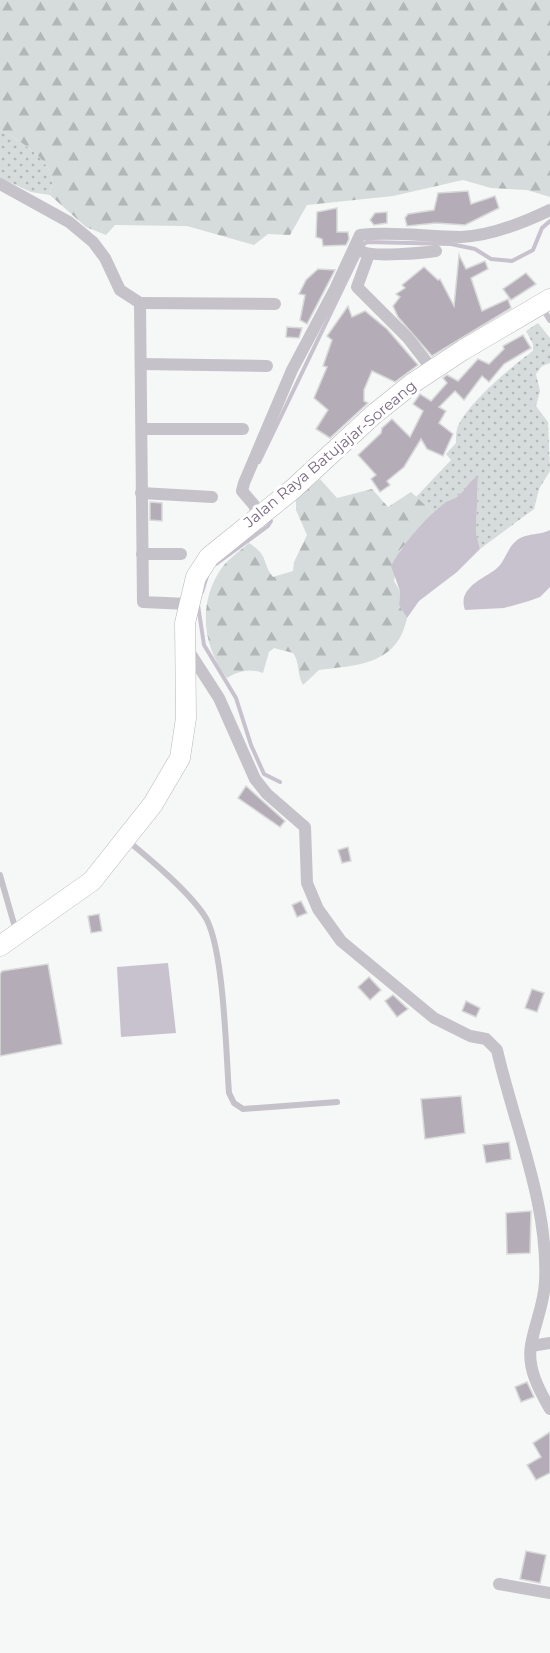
<svg xmlns="http://www.w3.org/2000/svg" width="550" height="1653" font-family="Montserrat,sans-serif">
  <defs>
    <pattern id="grass-dots" width="8" height="8" patternUnits="userSpaceOnUse" patternTransform="scale(1.5)"><rect width="8" height="8" fill="#d5dcdb"/><path d="M2 2h.1M6 6h.1" fill="none" stroke="#b2b6b7" stroke-width="1.8" stroke-linecap="round"/></pattern>
    <pattern id="forest-firs" width="22" height="20" patternUnits="userSpaceOnUse" patternTransform="scale(1.5)"><rect width="22" height="20" fill="#d5dcdb"/><path d="M5 1l3.5 6h-7zM16 11l3.5 6h-7z" fill="#b2b6b7"/></pattern>
  </defs>
  <rect width="100%" height="100%" fill="#f5f8f6"/>
  <g fill="url(#grass-dots)">
    <path d="M0,130C17,139 50,158 52,180C53,184 50,191 50,195L31,192L0,178Z"/>
    <path d="M538,323L550,338V363L542,366L536,374L540,391L536,406L548,422L550,471L539,489L534,509L480,549L476,533L478,476C469,482 466,488 459,495C452,502 442,506 435,514L416,497L451,460L446,454L456,443C456,439 456,433 457,429C465,405 512,366 533,351V344L526,331Z"/>
  </g>
  <g fill="url(#forest-firs)">
    <path d="M0,0H550V197L527,190L491,188L463,180L393,196L307,205L290,235L268,234L254,245L187,226L115,225L106,235L86,227L50,195C50,191 53,184 52,180C50,158 17,139 0,130Z"/>
    <path d="M320,479L337,498L372,489L388,507L411,492L435,514L400,550L394,581L400,591L399,605L407,618C397,665 358,665 319,670L303,685C297,675 300,662 293,653L274,648L269,652L263,673C249,668 239,671 227,678C202,646 198,603 221,569C228,559 240,551 249,543C270,557 261,562 273,577L293,571L294,562L307,535L296,510V498Z"/>
  </g>
  <g fill="#c8c2ce">
    <path d="M478,476L476,533L480,549L457,572L419,601L407,618L399,605L400,591L391,566C403,544 425,518 446,502C450,500 455,499 458,496C466,489 469,481 478,476Z"/>
    <path d="M550,530V587L540,597L529,601L504,608L465,610C457,588 483,579 496,569C505,562 507,549 515,542C525,532 539,536 550,530Z"/>
    <path d="M168,963L176,1033L121,1037L117,967Z"/>
  </g>
  <g fill="none" stroke-linecap="round" stroke-linejoin="round">
    <g stroke="#c8c2ce" stroke-width="4">
      <path d="M259,462L364,244L367,242L451,244L475,249L491,259L512,261L533,250L542,228L550,221"/>
      <path d="M216,564L268,526L271,521L268,518"/>
      <path d="M202,592L207,576"/>
      <path d="M198,605L204,645L236,698L251,745L264,774L280,782"/>
    </g>
  </g>
  <g fill="#b4adb8" stroke="#d8d9d8" stroke-width="1.5">
    <path d="M468,191L471,204L495,196L499,208L465,225L436,223L407,226L405,218L408,214L434,210L438,193Z"/>
    <path d="M337,208V232H348L349,239L346,245L323,246L322,239L316,237L317,212Z"/>
    <path d="M387,212V223L374,225L370,220L375,213Z"/>
    <path d="M459,255L466,269L485,261L488,269L471,278L482,311L508,299L511,308L432,356L398,317L393,306L400,297L396,294L405,288L402,285L424,267L438,280L440,279L454,306Z"/>
    <path d="M318,269L335,270L307,324L300,320L305,295L299,294L306,280Z"/>
    <path d="M526,273L536,284L511,300L503,289Z"/>
    <path d="M348,306L352,317L365,311L387,329L418,365L395,382L372,371L364,390V401L368,403L330,438L316,429L328,410L314,398L327,367L323,366L332,340L327,336Z"/>
    <path d="M287,327L302,328L299,338L286,337Z"/>
    <path d="M523,335L531,348L504,364L489,382L482,376L464,400L455,391L439,407L446,411L439,423L453,434L443,456L427,449L421,439L404,467L387,481L390,485L380,492L371,479L376,475L358,455L381,433L382,428L392,419L410,437L423,411L413,404L420,394L431,401L447,383L443,378L447,375L458,381L478,359L489,364L504,349L503,346Z"/>
    <path d="M150,502L162,503V521L150,520Z"/>
    <path d="M246,786L285,821L280,827L238,798Z"/>
    <path d="M348,847L351,861L342,863L338,850Z"/>
    <path d="M301,901L307,913L297,917L292,905Z"/>
    <path d="M99,914L102,931L91,933L88,916Z"/>
    <path d="M48,964L62,1044L0,1056V974L2,971Z"/>
    <path d="M369,977L381,990L370,1000L358,987Z"/>
    <path d="M532,989L544,993L537,1012L525,1008Z"/>
    <path d="M393,995L408,1009L397,1017L385,1001Z"/>
    <path d="M466,1001L480,1008L476,1017L462,1011Z"/>
    <path d="M461,1096L465,1133L425,1139L421,1099Z"/>
    <path d="M509,1142L511,1159L486,1163L483,1145Z"/>
    <path d="M531,1211L530,1253L507,1254L506,1213Z"/>
    <path d="M527,1382L534,1397L521,1402L515,1387Z"/>
    <path d="M550,1432V1473L536,1480L527,1465L541,1457L533,1443Z"/>
    <path d="M526,1551L546,1555L540,1583L520,1579Z"/>
  </g>
  <g fill="none" stroke-linecap="round" stroke-linejoin="round">
    <g stroke="#b9b5bb" stroke-width="21">
      <path id="trunk" d="M0,946L92,881L153,804L180,758L186,718L185,623L196,577L209,557L292,490L373,415L413,383L463,350L550,299"/>
    </g>
    <g stroke="#c6c2c9" stroke-width="6">
      <path d="M541,306L550,320"/>
      <path d="M128,841C151,860 187,890 204,915C224,943 226,1054 229,1093L234,1103L243,1109L337,1102"/>
      <path d="M0,875L16,931"/>
    </g>
    <g stroke="#c6c2c9" stroke-width="12">
      <path d="M0,184L69,222L93,242L105,258L120,290L140,303L143,602L188,604"/>
      <path d="M363,252C373,257 423,253 436,251"/>
      <path d="M369,254L357,287L408,338L432,369"/>
      <path d="M140,303L275,304"/>
      <path d="M141,364L267,366"/>
      <path d="M142,429H243"/>
      <path d="M141,493L212,497"/>
      <path d="M258,516L254,505L242,491L244,483L292,370L335,289L360,235C393,231 428,237 461,237C489,236 525,222 550,210"/>
      <path d="M142,554H181"/>
      <path d="M188,650L219,698L255,779L267,794L305,827L307,883L318,909L341,941L434,1018L470,1036L486,1039L497,1050C514,1125 549,1204 545,1282C544,1304 535,1323 531,1345C527,1368 539,1390 550,1409"/>
      <path d="M531,1346L550,1343"/>
      <path d="M499,1584L550,1593"/>
    </g>
    <use href="#trunk" stroke="#fff" stroke-width="20"/>
  </g>
  <g text-anchor="middle" stroke-width="6" stroke-linejoin="round" paint-order="stroke">
    <g font-size="15" fill="#7b6a83" stroke="#fff">
      <text transform="translate(330 454) rotate(-40)" y="5">Jalan Raya Batujajar-Soreang</text>
    </g>
  </g>
</svg>
